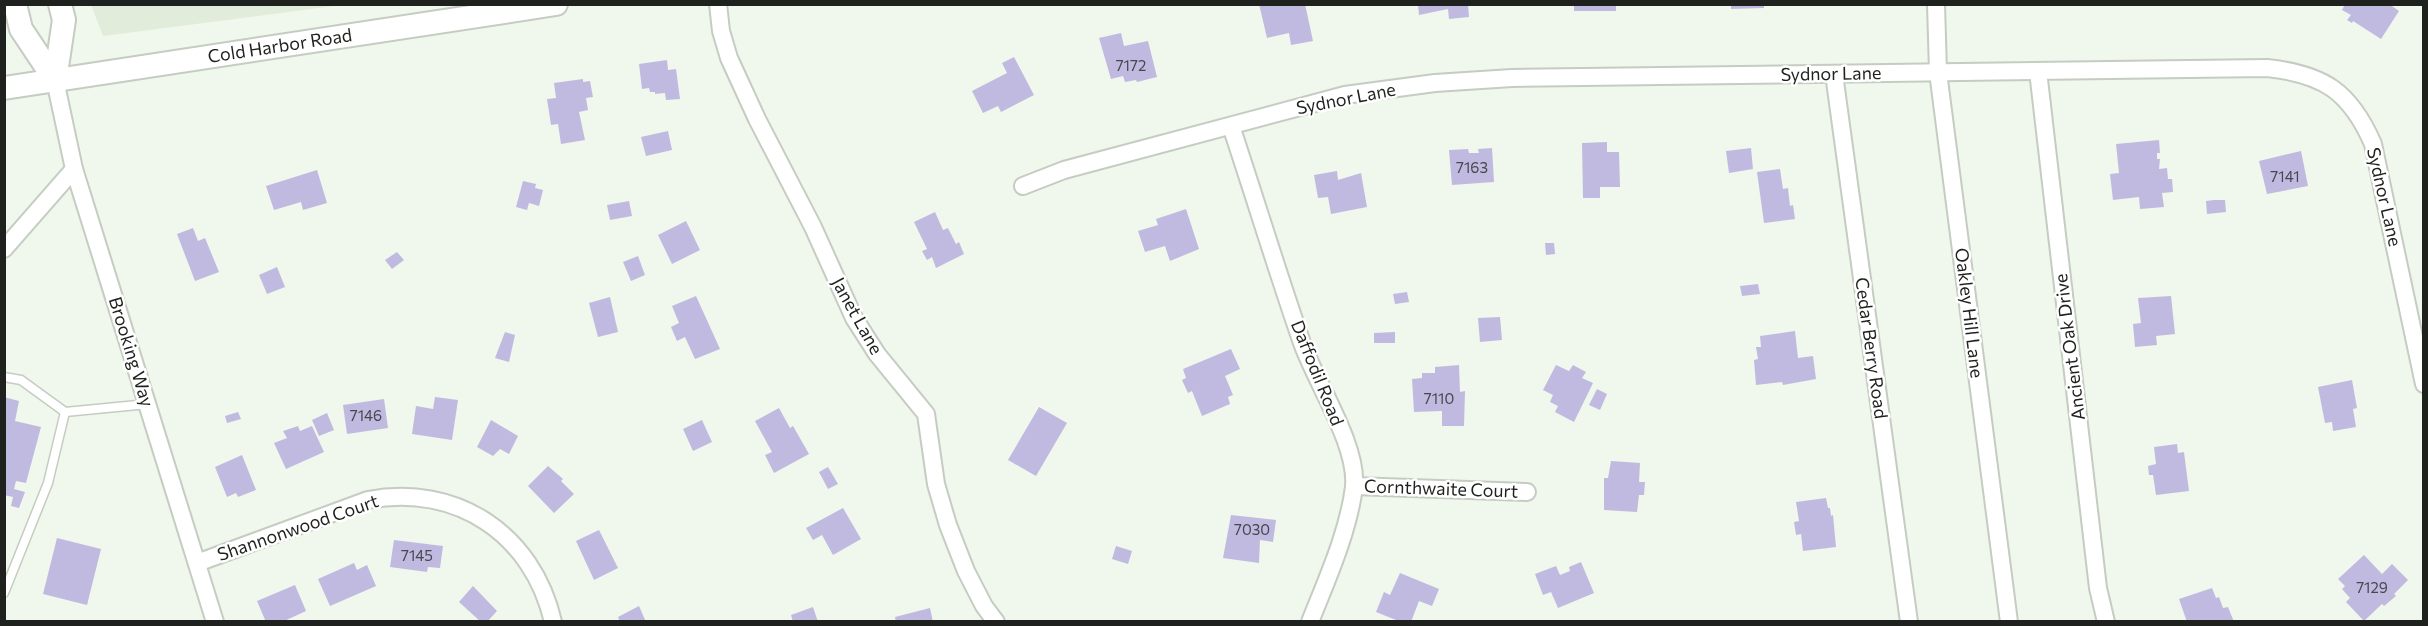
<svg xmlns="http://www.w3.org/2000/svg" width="2428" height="626" font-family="Commissioner,sans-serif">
  <rect width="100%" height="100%" fill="#f0f7ec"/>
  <path fill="#e2ecdb" d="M91,5H342L103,36Z"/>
  <g fill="#c1bae0">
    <path d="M1259,4H1305L1313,41L1291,45L1289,33L1267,38Z"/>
    <path d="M1418,4H1468L1469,17L1449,19L1448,9L1419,15Z"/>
    <rect x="1574" y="4" width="42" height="7"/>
    <path d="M1731,4H1764V8L1731,9Z"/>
    <path d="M2345,4H2389L2399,11L2381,39L2353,21L2352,23L2347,20L2351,15L2342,10Z"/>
    <path d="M1121,33L1124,46L1148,41L1157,77L1137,82L1136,80L1125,82L1123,76L1111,79L1099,38Z"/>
    <path d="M1014,57L1034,95L1001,112L998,106L983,113L972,91L1007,73L1002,63Z"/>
    <path d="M667,60L668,70L676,69L680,99L666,100L665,93L655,94V92H650L649,88L642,89L639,64Z"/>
    <path d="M583,79V82L590,81L593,97L586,98L588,110L579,112L585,140L561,144L558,124L551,125L547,99L556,98L554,83Z"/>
    <path d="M668,131L672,150L646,156L641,137Z"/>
    <path d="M2159,140L2160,153H2157V159H2160L2159,169L2167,168L2168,179H2172L2173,192L2162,193L2164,207L2140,209L2139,197L2113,200L2110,174L2119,173L2116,144Z"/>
    <path d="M1607,142V152H1619L1620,187H1600V198H1583L1582,143Z"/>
    <path d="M1492,148L1494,182L1452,185L1449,150L1468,149L1469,153H1479L1478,149Z"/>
    <path d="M1751,148L1753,169L1729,173L1726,151Z"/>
    <path d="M2301,151L2308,186L2267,194L2259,161Z"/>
    <path d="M1780,169L1783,189L1788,188L1790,206L1793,205L1795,219L1764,223L1757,172Z"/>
    <path d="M317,170L327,203L303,210L301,202L274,210L266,186Z"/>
    <path d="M1337,171L1338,180L1361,173L1367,207L1331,214L1328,197L1318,198L1314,175Z"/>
    <path d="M523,181L536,184L535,188L543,190L539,206L529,203L527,210L516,207Z"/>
    <path d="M2214,200H2225L2226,212L2207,214L2206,201Z"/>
    <path d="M629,201L632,216L610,220L607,205Z"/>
    <path d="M1186,209L1199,249L1170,261L1165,246L1145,252L1138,231L1158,225L1156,219Z"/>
    <path d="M935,212L943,230L948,228L956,244L959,242L964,254L936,268L932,257L927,260L922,251L927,249L914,222Z"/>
    <path d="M686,221L700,250L672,264L658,235Z"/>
    <path d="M193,228L198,241L205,238L219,272L195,281L177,234Z"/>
    <path d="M1545,243H1554L1555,254L1546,255Z"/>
    <path d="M397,252L404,260L392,269L385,260Z"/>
    <path d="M638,256L645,275L631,281L623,262Z"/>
    <path d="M277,267L285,287L267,294L259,275Z"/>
    <path d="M1758,284L1760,294L1742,296L1740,286Z"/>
    <path d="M1407,292L1409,302L1395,304L1393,294Z"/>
    <path d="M696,296L720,349L695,359L685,337L677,341L671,327L679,323L672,306Z"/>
    <path d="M2171,296L2175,334L2156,336L2157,345L2135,347L2133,324L2141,323L2138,298Z"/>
    <path d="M610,297L618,332L598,337L589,303Z"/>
    <path d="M1500,317L1502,340L1480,342L1478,318Z"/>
    <path d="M1795,331L1798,358L1813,356L1816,379L1783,385L1782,382L1756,385L1754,360L1758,359L1756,347H1761L1760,336Z"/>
    <path d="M505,332L515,335L509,362L495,358Z"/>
    <path d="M1395,332V343H1374V333Z"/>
    <path d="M1231,349L1240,369L1225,376L1233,395L1228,397L1230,404L1202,416L1192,391L1188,393L1182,380L1186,378L1183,369Z"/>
    <path d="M1459,365L1460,392L1465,391L1464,426H1442V411L1414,412L1412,379L1422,378V373H1435V367Z"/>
    <path d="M1556,365L1569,371L1573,365L1586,372L1582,378L1593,383L1574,422L1555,412L1558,406L1550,402L1553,395L1543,390Z"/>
    <path d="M2352,380L2357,408L2353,409L2356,427L2333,431L2332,422L2325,423L2318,387Z"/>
    <path d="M1597,389L1607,394L1600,410L1589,405Z"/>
    <path d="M4,397L19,401L15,421L41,427L26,483L16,481L14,489L25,492L19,508L11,506L13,497L4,495Z"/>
    <path d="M435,397L458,400L452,440L412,434L416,406L433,409Z"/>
    <path d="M384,399L388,428L347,434L343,405Z"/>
    <path d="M1039,407L1067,423L1036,476L1008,460Z"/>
    <path d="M779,408L790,428L793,426L809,454L774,473L765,455L772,452L755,421Z"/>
    <path d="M238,412L241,419L227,423L225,416Z"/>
    <path d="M327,413L334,430L319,436L312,420Z"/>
    <path d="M491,420L518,436L509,454L500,449L493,456L477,447Z"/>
    <path d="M702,420L712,442L693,451L683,429Z"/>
    <path d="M298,426L300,431L312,426L324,452L286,469L274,443L287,438L283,431Z"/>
    <path d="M2177,444L2178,453L2184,452L2189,491L2156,495L2153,475H2149L2148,466L2156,464L2154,447Z"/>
    <path d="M242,455L256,490L238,497L236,493L227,497L215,467Z"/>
    <path d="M1611,461L1640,463L1639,482H1645L1644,495H1639L1637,512L1604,510V478H1608Z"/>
    <path d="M548,466L563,479L561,481L574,494L554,513L528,486Z"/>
    <path d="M828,467L838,484L828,489L819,472Z"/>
    <path d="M1826,498L1828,508H1830L1831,516L1833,515L1836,547L1803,551L1801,534L1796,535L1794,522L1799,521L1796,502Z"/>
    <path d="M843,508L861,539L833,555L822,535L813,540L806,528Z"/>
    <path d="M1231,515L1276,520L1273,542L1260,540L1259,563L1223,558Z"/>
    <path d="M599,530L618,568L594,580L576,541Z"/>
    <path d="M57,538L101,549L87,605L43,594Z"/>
    <path d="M394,540L443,546L440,568L428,567L427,572L390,567Z"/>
    <path d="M1116,546L1132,551L1128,564L1112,559Z"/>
    <path d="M2364,555L2382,574L2392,564L2408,580L2394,594L2396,596L2384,606L2382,604L2364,621L2346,602L2350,598L2342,589L2345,586L2338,579Z"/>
    <path d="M1581,562L1594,593L1558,608L1551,592L1543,595L1535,574L1556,566L1560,575L1570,571L1569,567Z"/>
    <path d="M354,563L357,570L367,565L376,586L330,606L318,579Z"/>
    <path d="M1400,573L1439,589L1432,606L1419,601L1411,622H1401L1376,612L1384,592L1390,595Z"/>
    <path d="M295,585L306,611L282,622H266L257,601Z"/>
    <path d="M473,586L497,611L487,622H481L459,602Z"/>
    <path d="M2212,588L2216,598L2219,597L2223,608L2228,607L2234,622H2187L2179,599Z"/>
    <path d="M639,606L646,622H620L618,617Z"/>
    <path d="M813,607L818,622H793L791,615Z"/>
    <path d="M930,608L933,622H896L895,617Z"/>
  </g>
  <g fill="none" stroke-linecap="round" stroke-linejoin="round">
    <g stroke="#c5ccc1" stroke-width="11">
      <g id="lane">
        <path d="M4,377L21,380L65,412L148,404"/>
        <path d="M4,593L48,483L65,412"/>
      </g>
    </g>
    <g stroke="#c5ccc1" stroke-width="20">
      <g id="street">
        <path d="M718,4L721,31L729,58L757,119L813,227L854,318L877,354L926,414L936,484L948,525L966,571L984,606L996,622"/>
        <path d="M1936,4L1938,72L2009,622"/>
        <path d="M2038,71L2098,588L2106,622"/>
        <path d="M1834,74L1909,622"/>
        <path d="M55,80L74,169L215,622"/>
        <path d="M1231,126C1255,198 1277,271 1302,343C1316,383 1358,445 1354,487C1348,533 1327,579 1310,622"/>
        <path d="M1023,186L1064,170L1345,95L1435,83L1512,78L2267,68C2323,74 2350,91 2373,144L2424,384"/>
        <path d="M4,249L74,169"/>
        <path d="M1354,486L1527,492"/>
        <path d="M197,563L368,500C456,483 533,534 553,622"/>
      </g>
    </g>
    <g stroke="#c5ccc1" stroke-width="26">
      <g id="secondary">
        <path d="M15,4L21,29L55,80"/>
        <path d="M55,80L64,20L60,4"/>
        <path id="s1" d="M4,88L556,4"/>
      </g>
    </g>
    <use href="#lane" stroke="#fff" stroke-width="8"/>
    <use href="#street" stroke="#fff" stroke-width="16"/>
    <use href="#secondary" stroke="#fff" stroke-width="22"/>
  </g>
  <g text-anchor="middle" stroke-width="5" stroke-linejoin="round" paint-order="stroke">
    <g font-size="15" fill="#48474e">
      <text x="1131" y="71">7172</text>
      <text x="1472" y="173">7163</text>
      <text x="2285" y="182">7141</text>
      <text x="1439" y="404">7110</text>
      <text x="366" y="421">7146</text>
      <text x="1252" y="535">7030</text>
      <text x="417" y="561">7145</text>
      <text x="2372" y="593">7129</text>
    </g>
    <g font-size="18" fill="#1f211e" stroke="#fff">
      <text dy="6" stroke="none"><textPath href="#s1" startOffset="279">Cold Harbor Road</textPath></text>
      <text transform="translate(1831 74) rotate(-1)" y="6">Sydnor Lane</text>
      <text transform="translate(1346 99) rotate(-11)" y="6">Sydnor Lane</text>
      <text transform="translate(2384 197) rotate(77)" y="6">Sydnor Lane</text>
      <text transform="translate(1969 313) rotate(83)" y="6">Oakley Hill Lane</text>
      <text transform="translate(857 316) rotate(61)" y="6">Janet Lane</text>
      <text transform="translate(2070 347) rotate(-97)" y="6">Ancient Oak Drive</text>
      <text transform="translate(1871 348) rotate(82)" y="6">Cedar Berry Road</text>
      <text transform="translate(131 352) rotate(73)" y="6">Brooking Way</text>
      <text transform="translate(1317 373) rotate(68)" y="6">Daffodil Road</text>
      <text transform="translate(1441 489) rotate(2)" y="6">Cornthwaite Court</text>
      <text transform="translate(298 528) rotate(-19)" y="6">Shannonwood Court</text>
    </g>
  </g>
  <rect width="2428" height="626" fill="none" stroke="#1f211e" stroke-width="12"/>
</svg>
